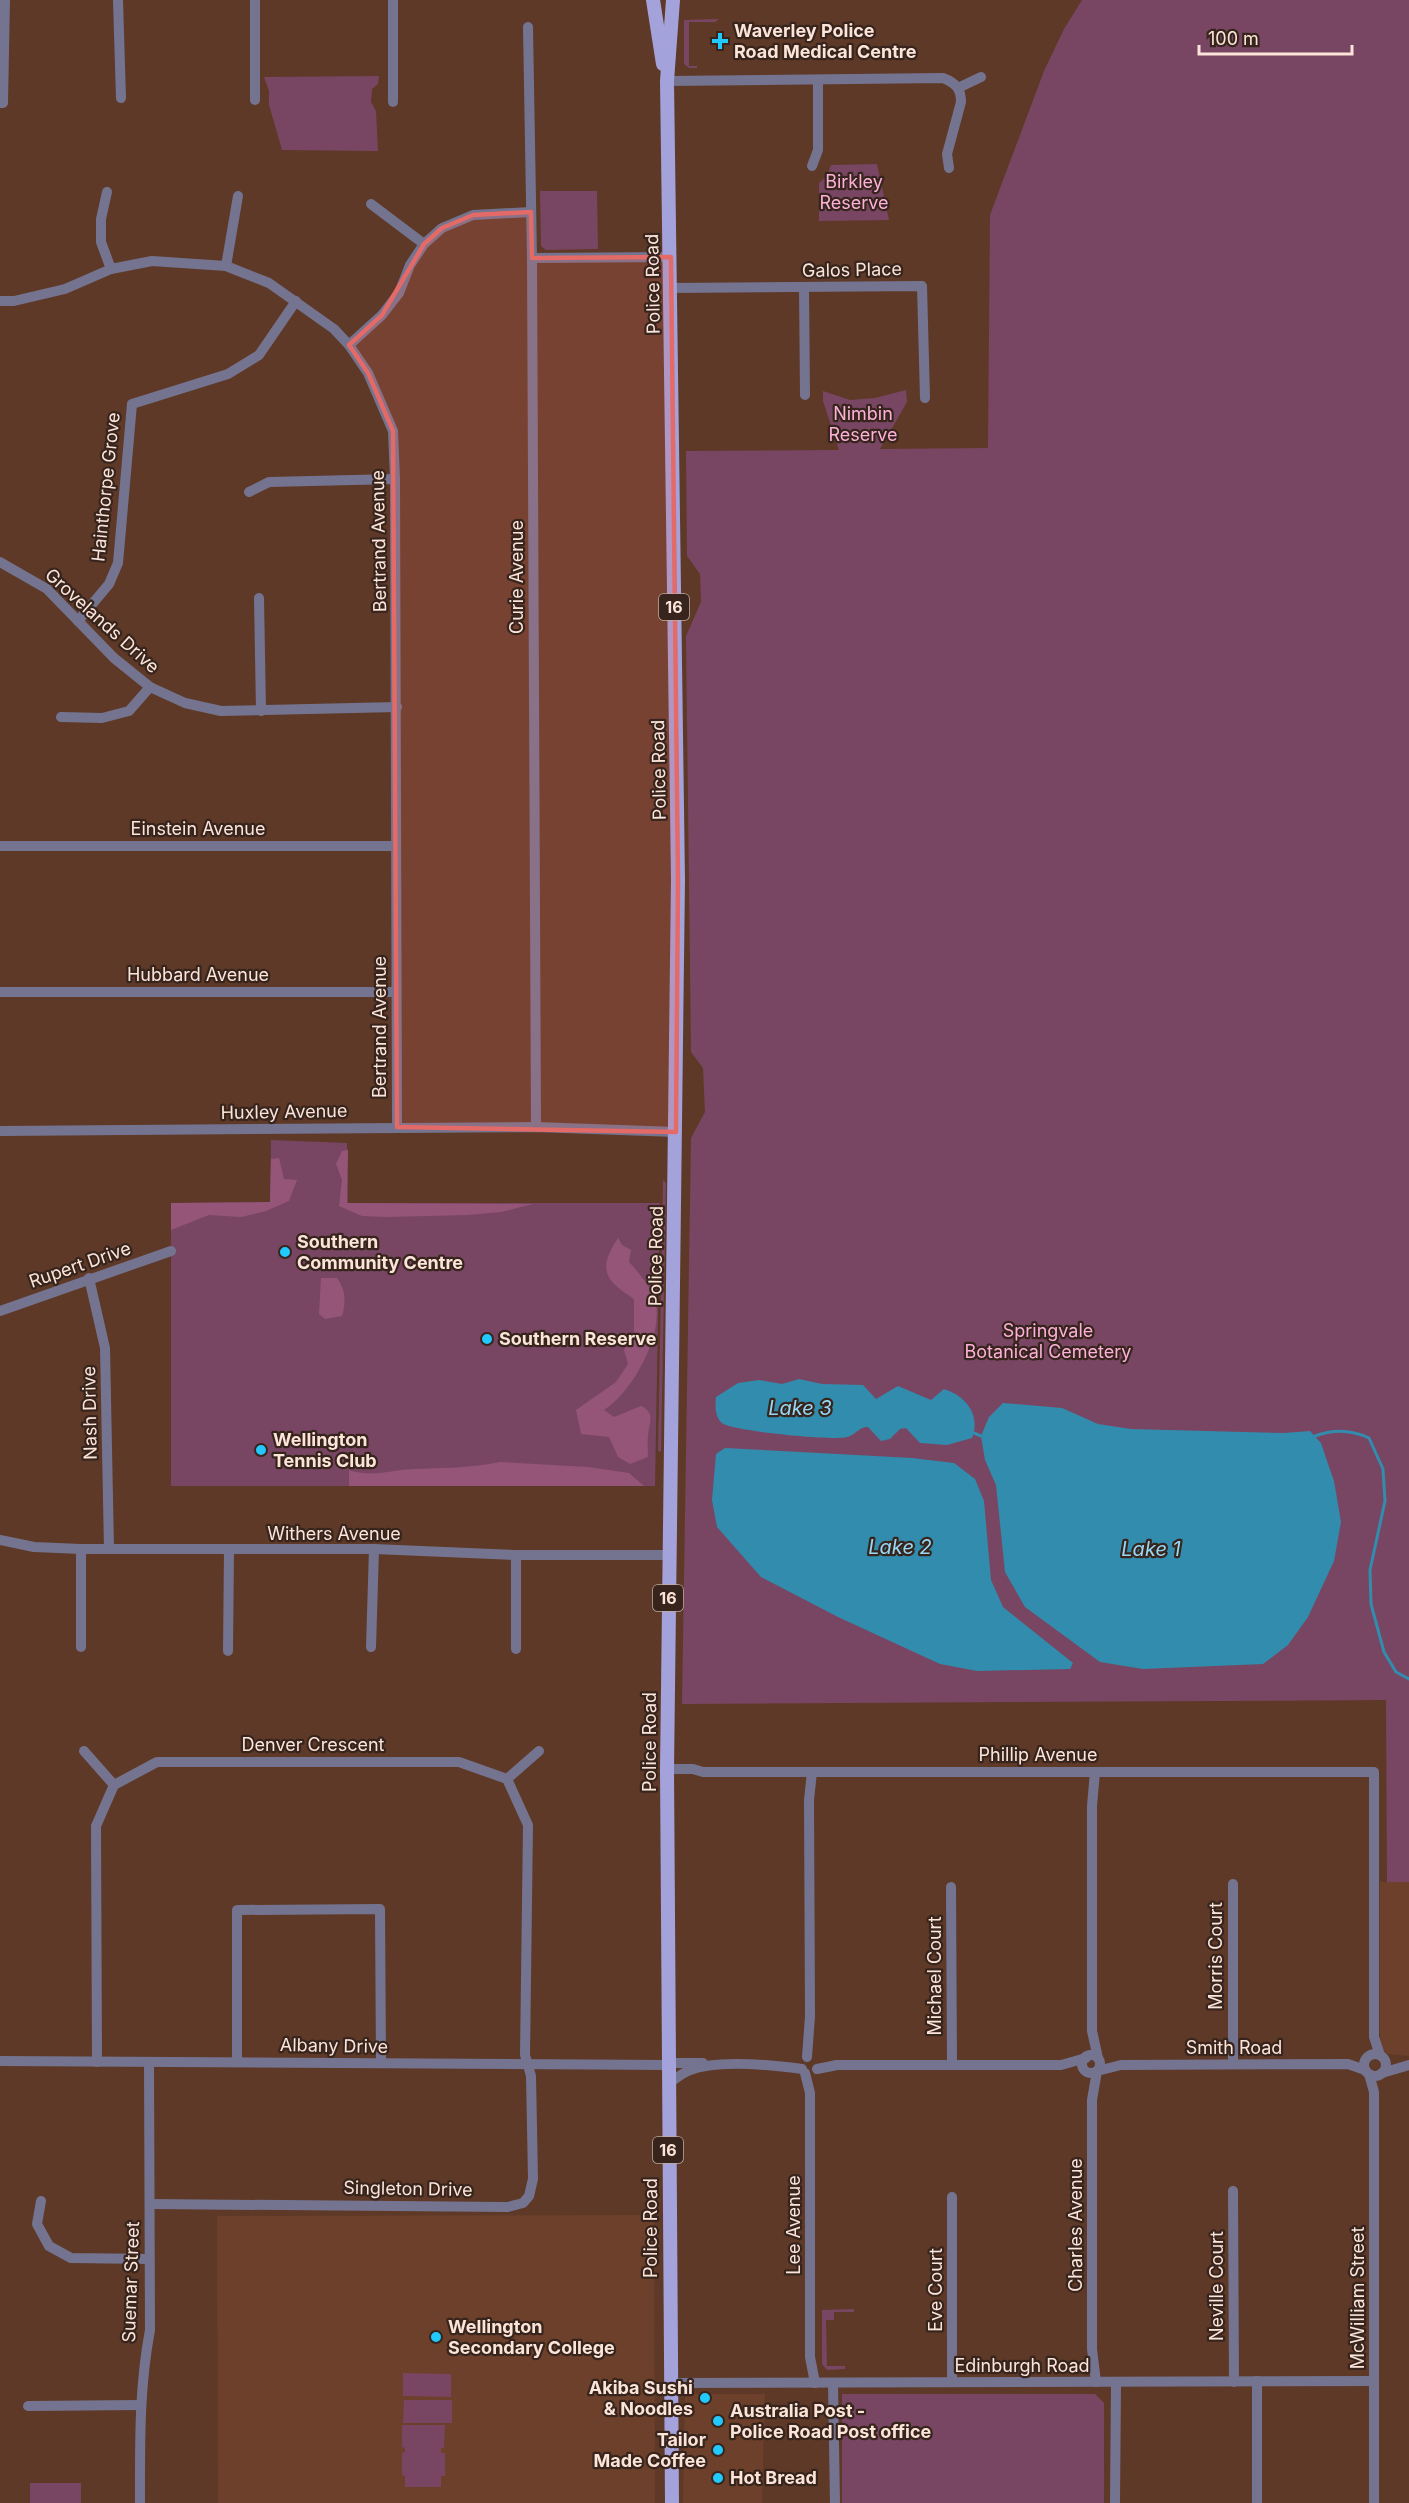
<svg xmlns="http://www.w3.org/2000/svg" width="1409" height="2503" font-family="Inter,sans-serif">
  <rect width="100%" height="100%" fill="#5e3927"/>
  <g fill="#6c402a">
    <path d="M1380,1882H1409V2056L1388,2054L1382,2049L1380,2040Z"/>
    <path d="M654,2215L655,2503H218L217,2216Z"/>
    <path d="M685,2394H765L762,2503H683Z"/>
  </g>
  <g fill="#784662">
    <path d="M1082,0H1409V1882H1387L1386,1700L682,1704L691,1138L705,1112L703,1068L691,1052L686,636L701,602L700,574L687,556L686,451L839,450L823,401V391L850,400L875,398L906,390L907,402L880,449L988,448L990,215L1044,71L1064,29Z"/>
    <path d="M719,19L715,22H689V66H697V68H689L684,64V20Z"/>
    <path d="M379,76L378,84L372,89L371,102L376,111L378,151L282,150L269,105V91L264,77Z"/>
    <path d="M877,164L889,220L819,221V183L827,176L831,165Z"/>
    <path d="M540,191H597L598,249L546,250L541,246Z"/>
    <path d="M271,1140L347,1143L348,1203H660L655,1486H171V1203L270,1202Z"/>
    <path d="M663,1180L666,1183L661,1452L658,1451Z"/>
    <path d="M854,2309V2312H834V2320H826L827,2366H845V2369L827,2370L822,2364V2310Z"/>
    <path d="M403,2373L451,2374V2397L403,2396Z"/>
    <path d="M842,2394H1095L1104,2403V2503H842Z"/>
    <path d="M404,2400H452V2423H403Z"/>
    <path d="M402,2425H445L444,2448H441V2453H445V2476H441V2487H405V2476L402,2475V2453L405,2452V2448L402,2447Z"/>
    <rect x="30" y="2483" width="51" height="20"/>
  </g>
  <g fill="#955579">
    <path d="M348,1150L347,1203L533,1204L501,1212L468,1215L387,1217L362,1216L339,1206L342,1180L336,1164L342,1151Z"/>
    <path d="M279,1158L284,1179L297,1180L289,1201L266,1211L241,1217L209,1215L171,1230V1203L270,1202L271,1159Z"/>
    <path d="M618,1238L622,1245L631,1250L629,1262C639,1273 654,1290 656,1305C662,1339 631,1393 604,1410L614,1417L641,1406C656,1413 649,1422 648,1436C647,1443 648,1450 648,1457L630,1464L618,1457L609,1437L581,1434L576,1410L616,1382L628,1364L624,1350L634,1334V1299C605,1280 597,1270 618,1238Z"/>
    <path d="M321,1278H337C346,1290 346,1303 342,1316L325,1319L319,1314Z"/>
    <path d="M500,1462L588,1467L629,1473L644,1486H349V1470C374,1478 388,1470 413,1469C443,1468 471,1468 500,1462Z"/>
  </g>
  <g fill="#328cad">
    <path d="M799,1379L822,1384L863,1385L876,1399L898,1386L931,1400L944,1389C966,1396 981,1415 972,1438L947,1445L920,1443L906,1428L900,1429L890,1439L881,1441L868,1427C858,1427 856,1435 847,1437C835,1441 731,1431 722,1423C715,1417 715,1406 716,1397L738,1383L759,1380L782,1384Z"/>
    <path d="M1003,1403L1062,1408L1098,1424L1131,1429L1284,1433L1310,1431L1321,1443L1326,1458L1334,1481L1341,1522L1334,1561L1308,1617L1288,1645L1263,1664L1143,1669L1100,1662L1025,1607L1005,1572L996,1485L985,1460L981,1436L989,1417Z"/>
    <path d="M725,1448L912,1458L954,1463L975,1479L984,1501L991,1580L1003,1607L1073,1663L1070,1669L977,1671L940,1664L838,1617L761,1577L717,1527L712,1500L716,1454Z"/>
  </g>
  <g fill="none" stroke-linecap="round" stroke-linejoin="round">
    <g stroke="#328cad" stroke-width="3">
      <path d="M974,1433L981,1436"/>
      <path d="M1315,1436C1333,1429 1352,1430 1369,1438L1383,1469L1385,1501L1370,1570L1371,1604L1384,1652L1396,1672L1409,1679"/>
    </g>
    <g stroke="#747490" stroke-width="10">
      <path d="M118,0L121,98"/>
      <path d="M255,0V100"/>
      <path d="M393,0V102"/>
      <path d="M528,27L532,258L536,1127"/>
      <path d="M667,81L943,78C956,83 961,89 961,102L947,154L949,168"/>
      <path d="M958,88L981,77"/>
      <path d="M0,103H3L5,0"/>
      <path d="M812,166L818,150V80"/>
      <path d="M107,192L101,219V242L111,269"/>
      <path d="M371,204L424,244"/>
      <path d="M532,258L671,257"/>
      <path d="M226,266L238,196"/>
      <path d="M804,287L805,395"/>
      <path d="M671,288L922,286L925,398"/>
      <path d="M0,301H14L65,289L111,269L152,261L226,266L269,283L334,329L349,345L368,373L393,431L395,479L397,1127"/>
      <path d="M349,345L382,315L399,293L410,265L424,244L442,228L473,215L531,212"/>
      <path d="M249,492L269,482L395,479"/>
      <path d="M0,562L47,589L114,658L150,687L185,703L221,711L397,707"/>
      <path d="M259,598L261,711"/>
      <path d="M78,621L109,584L118,563L132,404L228,374L259,355L296,301"/>
      <path d="M61,717L102,718L129,711L150,687"/>
      <path d="M0,846H396"/>
      <path d="M0,992H396"/>
      <path d="M0,1131L536,1127L676,1132"/>
      <path d="M89,1278L105,1348L109,1549"/>
      <path d="M0,1311L171,1251"/>
      <path d="M0,1540L34,1547L81,1549H374L516,1555H669"/>
      <path d="M81,1549V1647"/>
      <path d="M371,1647L374,1549"/>
      <path d="M516,1649V1555"/>
      <path d="M228,1651L229,1550"/>
      <path d="M84,1751L114,1785"/>
      <path d="M667,1769H693L703,1772H1374V2037L1380,2055"/>
      <path d="M1095,1772L1092,1806V2031L1098,2058"/>
      <path d="M507,1779L539,1751"/>
      <path d="M1233,1884V2064"/>
      <path d="M951,1887L952,2064"/>
      <circle cx="1375" cy="2065" r="11"/>
      <circle cx="1091" cy="2064" r="9"/>
      <path d="M807,2057L810,2016L809,1800L812,1772"/>
      <path d="M0,2061L668,2065"/>
      <path d="M97,2062L96,1826L114,1785L157,1762H459L507,1779L528,1825L525,2055L531,2076L533,2179L529,2196L523,2203L508,2207L150,2204"/>
      <path d="M237,2062V1910L380,1909L381,2063"/>
      <path d="M668,2063H703"/>
      <path d="M817,2069L837,2065H1061L1086,2058"/>
      <path d="M1097,2071L1121,2065L1348,2064L1365,2070"/>
      <path d="M805,2073L810,2093V2357L815,2383"/>
      <path d="M1382,2073L1409,2065"/>
      <path d="M1369,2074L1374,2092V2503"/>
      <path d="M668,2084C674,2080 681,2074 688,2071C716,2059 772,2065 802,2069"/>
      <path d="M1233,2191L1234,2382"/>
      <path d="M41,2201L37,2224L49,2246L71,2258L149,2259"/>
      <path d="M1257,2381V2503"/>
      <path d="M952,2382V2197"/>
      <path d="M1096,2382L1092,2349V2100L1097,2071"/>
      <path d="M671,2383L1374,2381"/>
      <path d="M833,2383L835,2503"/>
      <path d="M28,2406L140,2405"/>
      <path d="M140,2503C140,2444 139,2388 150,2330L149,2062"/>
      <path d="M1115,2503L1116,2382"/>
    </g>
    <g stroke="#a4a2db" stroke-width="14">
      <path d="M653,0L663,64"/>
      <path d="M672,2503L667,1769L678,880L667,81L673,0"/>
    </g>
  </g>
  <path fill="#e36a66" fill-opacity="0.2" stroke="#e36a66" stroke-width="4.5" stroke-linejoin="round" d="M531,212L532,258L671,257L678,880L676,1132L397,1127L393,431L368,373L349,345L382,315L424,244L442,228L473,215Z"/>
  <g fill="#21c9fd" stroke="#37251d" stroke-width="2">
    <path d="M717 32h6v6h6v6h-6v6h-6v-6h-6v-6h6z"/>
    <circle cx="285" cy="1252" r="6"/>
    <circle cx="487" cy="1339" r="6"/>
    <circle cx="261" cy="1450" r="6"/>
    <circle cx="436" cy="2337" r="6"/>
    <circle cx="705" cy="2398" r="6"/>
    <circle cx="718" cy="2421" r="6"/>
    <circle cx="718" cy="2450" r="6"/>
    <circle cx="718" cy="2478" r="6"/>
  </g>
  <g text-anchor="middle" stroke-width="4.5" stroke-linejoin="round" paint-order="stroke">
    <g fill="#37251d" stroke="#c1aba1" stroke-width="1.5">
      <rect x="659" y="594" width="30" height="26" rx="4.5"/>
      <rect x="653" y="1585" width="30" height="26" rx="4.5"/>
      <rect x="653" y="2137" width="30" height="26" rx="4.5"/>
    </g>
    <g font-size="16" font-weight="bold" fill="#fce4d9">
      <text x="674" y="613">16</text>
      <text x="668" y="1604">16</text>
      <text x="668" y="2156">16</text>
    </g>
    <g font-size="18" font-weight="bold" fill="#fce4d9" stroke="#37251d" text-anchor="start">
      <text x="734" y="37">Waverley Police<tspan x="734" dy="21">Road Medical Centre</tspan></text>
      <text x="297" y="1248">Southern<tspan x="297" dy="21">Community Centre</tspan></text>
      <text x="499" y="1345">Southern Reserve</text>
      <text x="273" y="1446">Wellington<tspan x="273" dy="21">Tennis Club</tspan></text>
      <text x="448" y="2333">Wellington<tspan x="448" dy="21">Secondary College</tspan></text>
      <text x="693" y="2394" text-anchor="end">Akiba Sushi<tspan x="693" dy="21">&amp; Noodles</tspan></text>
      <text x="730" y="2417">Australia Post -<tspan x="730" dy="21">Police Road Post office</tspan></text>
      <text x="706" y="2446" text-anchor="end">Tailor<tspan x="706" dy="21">Made Coffee</tspan></text>
      <text x="730" y="2484">Hot Bread</text>
    </g>
    <g font-size="18" fill="#fdb1da" stroke="#37251d">
      <text x="854" y="188">Birkley<tspan x="854" dy="21">Reserve</tspan></text>
      <text x="863" y="420">Nimbin<tspan x="863" dy="21">Reserve</tspan></text>
      <text x="1048" y="1337">Springvale<tspan x="1048" dy="21">Botanical Cemetery</tspan></text>
    </g>
    <g font-size="18" fill="#fce4d9" stroke="#37251d">
      <text transform="translate(852 270) rotate(-1)" y="6">Galos Place</text>
      <text transform="translate(653 284) rotate(-91)" y="6">Police Road</text>
      <text transform="translate(106 487) rotate(-84)" y="6">Hainthorpe Grove</text>
      <text transform="translate(379 541) rotate(-91)" y="6">Bertrand Avenue</text>
      <text transform="translate(517 577) rotate(-90)" y="6">Curie Avenue</text>
      <text transform="translate(102 621) rotate(42)" y="6">Grovelands Drive</text>
      <text transform="translate(659 770) rotate(-91)" y="6">Police Road</text>
      <text x="198" y="835">Einstein Avenue</text>
      <text x="198" y="981">Hubbard Avenue</text>
      <text transform="translate(380 1027) rotate(-90)" y="6">Bertrand Avenue</text>
      <text transform="translate(284 1112) rotate(-1)" y="6">Huxley Avenue</text>
      <text transform="translate(656 1256) rotate(-89)" y="6">Police Road</text>
      <text transform="translate(80 1265) rotate(-19)" y="6">Rupert Drive</text>
      <text transform="translate(90 1413) rotate(-91)" y="6">Nash Drive</text>
      <text x="334" y="1540">Withers Avenue</text>
      <text transform="translate(650 1742) rotate(-90)" y="6">Police Road</text>
      <text x="313" y="1751">Denver Crescent</text>
      <text x="1038" y="1761">Phillip Avenue</text>
      <text transform="translate(1216 1956) rotate(-90)" y="6">Morris Court</text>
      <text transform="translate(935 1976) rotate(-90)" y="6">Michael Court</text>
      <text transform="translate(334 2046) rotate(1)" y="6">Albany Drive</text>
      <text x="1234" y="2054">Smith Road</text>
      <text transform="translate(408 2189) rotate(1)" y="6">Singleton Drive</text>
      <text transform="translate(794 2225) rotate(-90)" y="6">Lee Avenue</text>
      <text transform="translate(1076 2225) rotate(-90)" y="6">Charles Avenue</text>
      <text transform="translate(651 2228) rotate(-90)" y="6">Police Road</text>
      <text transform="translate(131 2282) rotate(-88)" y="6">Suemar Street</text>
      <text transform="translate(1217 2286) rotate(-90)" y="6">Neville Court</text>
      <text transform="translate(936 2290) rotate(-90)" y="6">Eve Court</text>
      <text transform="translate(1358 2298) rotate(-90)" y="6">McWilliam Street</text>
      <text x="1022" y="2372">Edinburgh Road</text>
    </g>
    <g font-size="20" font-style="italic" fill="#97d8f4" stroke="#37251d">
      <text x="800" y="1415">Lake 3</text>
      <text x="900" y="1554">Lake 2</text>
      <text x="1151" y="1556">Lake 1</text>
    </g>
  </g>
  <path d="M1199 45v9h153v-9" fill="none" stroke="#fce4d9" stroke-width="3"/>
  <text x="1208" y="45" font-size="18" fill="#fce4d9" stroke="#37251d" stroke-width="4.5" paint-order="stroke">100 m</text>
</svg>
